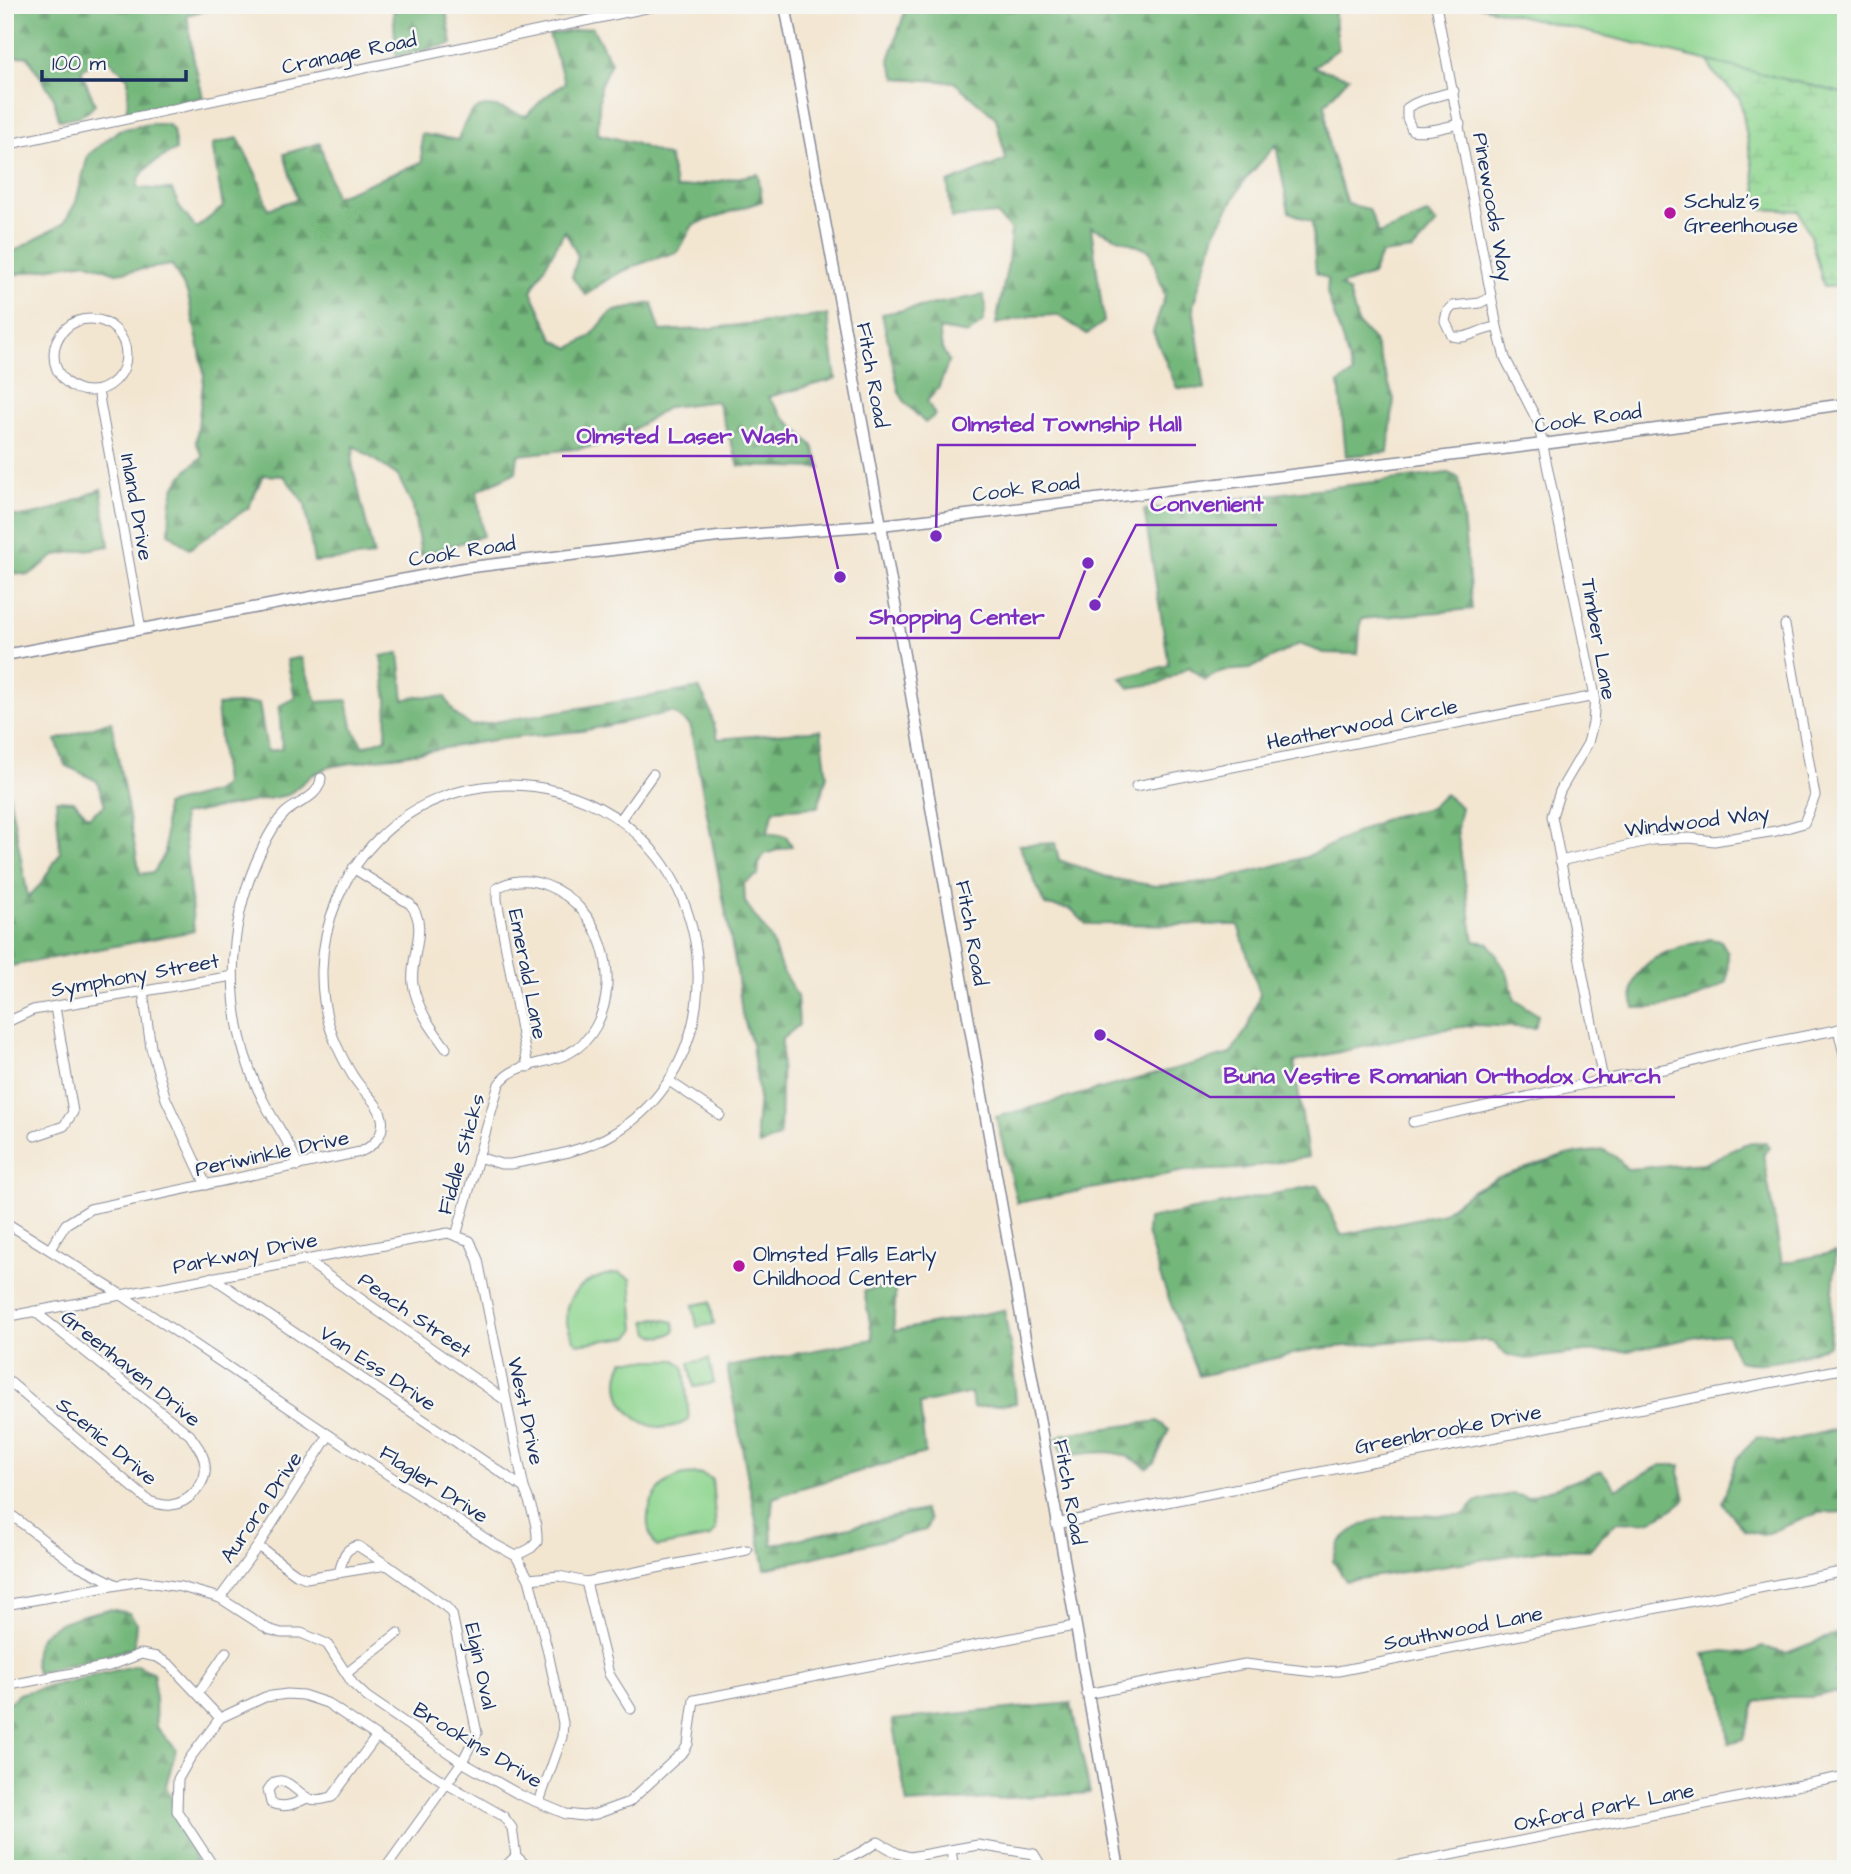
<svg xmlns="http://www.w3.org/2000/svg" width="1851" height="1874" font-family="'Architects Daughter',sans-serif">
  <defs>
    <pattern id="forest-firs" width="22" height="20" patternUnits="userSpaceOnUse" patternTransform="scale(1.75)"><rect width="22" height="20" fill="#73b77a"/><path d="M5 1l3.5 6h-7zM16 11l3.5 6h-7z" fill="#5e9567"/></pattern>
    <pattern id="wetland-marsh" width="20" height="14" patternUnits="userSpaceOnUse" patternTransform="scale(1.75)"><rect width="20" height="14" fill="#8fd690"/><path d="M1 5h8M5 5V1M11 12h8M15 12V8" fill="none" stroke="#7bb87f"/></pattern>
    <pattern id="park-tufts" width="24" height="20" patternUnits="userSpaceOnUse" patternTransform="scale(1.75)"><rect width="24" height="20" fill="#8fd690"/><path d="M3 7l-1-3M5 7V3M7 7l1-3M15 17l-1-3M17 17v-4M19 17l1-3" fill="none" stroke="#7bb87f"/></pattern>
  </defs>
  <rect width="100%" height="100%" fill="#f6f6f2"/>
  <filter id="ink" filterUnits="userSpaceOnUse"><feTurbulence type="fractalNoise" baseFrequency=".0143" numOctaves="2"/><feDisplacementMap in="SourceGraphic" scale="14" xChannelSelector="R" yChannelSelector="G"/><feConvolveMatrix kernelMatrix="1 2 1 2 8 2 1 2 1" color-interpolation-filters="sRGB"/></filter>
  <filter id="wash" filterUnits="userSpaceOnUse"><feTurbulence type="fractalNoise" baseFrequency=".00686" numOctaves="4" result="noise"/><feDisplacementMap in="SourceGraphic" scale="28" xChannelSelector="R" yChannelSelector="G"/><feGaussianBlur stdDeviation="1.57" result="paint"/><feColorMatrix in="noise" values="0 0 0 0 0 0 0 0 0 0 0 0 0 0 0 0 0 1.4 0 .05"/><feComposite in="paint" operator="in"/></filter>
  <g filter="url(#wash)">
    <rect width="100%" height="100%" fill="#f3e6d1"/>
    <g fill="#8fd690" stroke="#558277" stroke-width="2">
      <path d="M1476,5H1846V94Z"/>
      <path d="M619,1273L631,1279L635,1330L629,1337L577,1344C549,1306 579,1276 619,1273Z"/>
      <path d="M624,1360H676L684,1367L689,1420C648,1445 601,1402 624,1360Z"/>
      <path d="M701,1474L712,1479L716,1530L710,1537L657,1547C637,1521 651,1483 684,1475C689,1474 696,1475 701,1474Z"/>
    </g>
    <g fill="url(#forest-firs)" stroke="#47736c" stroke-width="2">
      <path d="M27,5H224L187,15L193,56L203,97L126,113L128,101V78L103,54L81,71L95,104C87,117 73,118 59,120L53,96L27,56L12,57L5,61V10Z"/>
      <path d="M393,5H445L452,44L396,56Z"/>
      <path d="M552,5H615L556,19Z"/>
      <path d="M907,5H1334L1338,49L1313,67L1349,77L1325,104L1329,147L1347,204L1369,209L1379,234L1427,214L1437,223L1413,250L1381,254L1372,275L1340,286L1349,292L1358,324L1374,341L1394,399L1388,452L1346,456L1339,383L1353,374L1327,293L1328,279L1316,273L1312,222L1289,212L1276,145L1244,181L1216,230L1193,306L1205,389L1177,388L1153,332L1165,296L1150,251L1091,227L1104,322L1087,334L1058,315L1031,316L996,324L1008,263L1011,230L996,214L951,218L948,183L1006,160L996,118L954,82L896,78L889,60Z"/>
      <path d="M592,27L611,62L600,86L598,134L634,143L669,157L676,189L758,174L762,201L693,225L678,252C645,261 612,272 586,295L572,277L578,256L565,231L531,291L554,340L570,348L591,336L611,312L652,303L660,331L705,329L827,315L836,379L768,397L783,416L813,446L821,468L739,466L717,401L668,407L622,437L593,447L518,455L516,472L477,491L483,536L421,555L413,507L398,476L354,446L352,463L374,556L314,562L305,504L284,476L263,475L249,507L189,549L169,533C171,490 169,485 203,456L196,443L204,375L200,352L188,295L172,265L116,273L86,262L5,276V253L9,254L64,223L76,202L88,155L119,130L149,124H168L173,130L176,150C160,159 138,168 137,188L172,190L180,208L196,228L223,207L212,144L238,138L258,178L268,209L297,199L284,154L320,143L335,197L422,162L421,134L458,140C473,95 487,104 526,116L545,97L565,83L549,35Z"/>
      <path d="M983,295L986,306L983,322L968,334L939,329L942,349L949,361L938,389L927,401L935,415L925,423L906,404L899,392L882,314Z"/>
      <path d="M1448,473L1459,478L1472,609L1361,619L1358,654L1324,653L1299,644L1250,669L1222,671L1205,680L1189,667L1161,683L1129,688L1121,678L1169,665L1144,510Z"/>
      <path d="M101,489L109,546L56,555L29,575L14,573L5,564V512C26,527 79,498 101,489Z"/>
      <path d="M399,653L404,700L418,696L445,697L455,714L471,726L699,688L709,707L718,739L821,730L827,776L818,807L774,810L767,833L786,836L792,846L764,854L759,864L758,875L744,883L745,902L771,939L781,968L797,996L799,1025L782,1039L780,1136L759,1146L756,1129L759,1098L752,1044L742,1014L737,972L690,725L672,712L582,731L500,739L328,767L312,775L288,795L182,815L194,931L5,967V772L28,897L41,884L60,853L56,800L74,801L88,817L105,805L97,781L65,765L56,740L111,721L140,874L154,872L165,853V805L215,792L224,785L217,705L259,703L267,751L282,749L279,706L295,698L287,660L301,657L317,702L347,700L352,726L363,747L386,738L387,700L381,656Z"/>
      <path d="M1445,794L1461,807L1457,829L1474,941L1489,943L1507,973L1515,1000L1538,1015L1535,1028L1476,1025L1439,1030L1294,1062L1308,1157L1240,1169L1185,1171L1017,1203L996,1117L1230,1054L1247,1029L1260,994L1238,925L1086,924L1071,909L1045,905L1019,845L1055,843L1059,860L1110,878L1156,886L1217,881L1306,857L1389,817L1430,808Z"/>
      <path d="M1710,939L1721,941L1728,953L1727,982C1699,1001 1668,1009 1634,1008C1633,1001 1631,992 1633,986C1642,953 1681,948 1710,939Z"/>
      <path d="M1766,1142L1770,1148L1763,1154L1782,1263L1836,1252L1829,1345C1799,1357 1770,1368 1738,1361L1727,1334L1698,1337L1628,1351L1584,1352L1527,1359L1506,1355L1495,1343L1483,1340L1461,1343L1430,1338L1315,1349L1199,1376L1160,1276L1147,1233L1148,1219L1318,1185L1341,1235L1443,1213L1470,1192L1497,1178L1566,1155L1604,1150L1616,1157L1627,1169L1706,1163L1745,1144Z"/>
      <path d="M894,1285C898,1304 892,1314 894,1331L1004,1310L1013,1360L1016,1403L973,1408L971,1393L920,1404L925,1453L801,1488L773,1498L771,1520L772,1545L924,1510L930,1520L926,1530L765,1569L727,1367L873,1339L864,1291Z"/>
      <path d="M1158,1421L1169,1430L1154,1463L1147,1468C1119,1446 1096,1452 1063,1456L1056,1439L1064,1434Z"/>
      <path d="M1846,1427V1512L1818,1513L1763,1535L1744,1530L1722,1503L1737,1458L1757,1437L1779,1443Z"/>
      <path d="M1661,1465H1680L1679,1472L1685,1499C1660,1520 1649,1524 1616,1522L1589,1550L1550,1549L1346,1581L1333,1561C1335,1555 1337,1546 1341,1541C1371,1507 1423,1517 1463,1515L1476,1502L1511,1494L1528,1497L1602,1471L1616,1489Z"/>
      <path d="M109,1609L129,1613L136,1622L134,1648L37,1673C22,1624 74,1618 109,1609Z"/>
      <path d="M1846,1626V1698L1833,1692L1813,1697H1788L1756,1702L1743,1739L1729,1743L1723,1695L1703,1654L1724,1651L1746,1653L1763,1647L1786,1653L1841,1632Z"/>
      <path d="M137,1665L154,1673L156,1727L176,1749L166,1786L199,1869H5V1702L12,1701L18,1694Z"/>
      <path d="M1071,1703L1090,1793L907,1804L892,1720Z"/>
    </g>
    <path fill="url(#wetland-marsh)" stroke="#558277" stroke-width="2" d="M1709,61L1846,94V286L1824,287L1810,236L1799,211L1760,209L1740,99L1712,71Z"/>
    <g fill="url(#park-tufts)" stroke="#558277" stroke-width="2">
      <path d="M710,1302L714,1324L697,1327L693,1305Z"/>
      <path d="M656,1318L674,1322L675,1330C669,1337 657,1339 650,1333L646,1321Z"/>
      <path d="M709,1359L714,1383L694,1387L689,1363Z"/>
    </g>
  </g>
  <g filter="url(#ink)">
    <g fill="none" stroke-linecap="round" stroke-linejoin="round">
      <g stroke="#878a98" stroke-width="11">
        <g id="minor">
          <path d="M1436,5L1497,327L1505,358L1538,422L1595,696L1593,723L1588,743L1560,791L1552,816L1603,1080"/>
          <path d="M1454,91C1438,97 1420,98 1407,108V118L1412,130C1428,133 1443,127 1460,124"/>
          <path d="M5,145L660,5"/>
          <path d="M1491,297L1480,303L1453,306L1447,312L1445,321L1452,336C1467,341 1480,328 1497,327"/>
          <circle cx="90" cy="355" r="36"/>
          <path d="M98,391L141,629"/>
          <path d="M1136,786L1595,696"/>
          <path d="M620,820L653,774"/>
          <path d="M1560,861L1652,840L1690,838L1714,841L1776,831L1804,823L1815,796L1785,625"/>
          <path d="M353,868L410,904C430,927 409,957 413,984C417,1009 432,1029 446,1048"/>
          <path d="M143,991L151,1048L166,1099L206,1185"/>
          <path d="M5,1023L33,1010L233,976"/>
          <path d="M1838,1029L1846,1063"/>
          <path d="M669,1081L720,1115"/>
          <path d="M1413,1122L1603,1080L1669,1068L1739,1049L1846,1028"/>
          <path d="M35,1136L64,1126L73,1112L55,1007"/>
          <path d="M298,1166C290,1141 274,1123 263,1100C223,1021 224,928 262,849C268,836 275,823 285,813C298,801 319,798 321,778"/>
          <path d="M5,1222L120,1294L393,1478L494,1544L516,1556L529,1579L547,1648L563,1723L562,1737L539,1802"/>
          <path d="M456,1236L499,1084C520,1053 570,1074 596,1026C622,977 601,907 548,886C531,879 513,879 497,888V900L528,1067"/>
          <path d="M50,1249L66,1224L90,1209L360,1152C374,1146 385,1134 382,1118C379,1104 365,1093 357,1082C348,1070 342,1057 336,1044C296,949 345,835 440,798C517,768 607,791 658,857C723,941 709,1076 616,1132C584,1152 547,1157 511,1164H501L478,1157"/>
          <path d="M304,1259L505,1400"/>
          <path d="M212,1277L524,1488"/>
          <path d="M5,1317L448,1233L470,1241L478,1260L524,1488C531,1505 538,1524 537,1542L531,1548L516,1556"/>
          <path d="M5,1378L149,1501C156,1503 163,1506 171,1505C189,1503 208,1483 205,1465C204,1453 196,1445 190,1435L34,1311"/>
          <path d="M5,1510L73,1563L115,1584"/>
          <path d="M1056,1524L1846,1368"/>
          <path d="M258,1546L296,1574L306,1578L387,1565L446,1607L452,1614L477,1733L462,1762L385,1869"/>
          <path d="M339,1573C343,1560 343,1548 358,1546L387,1565"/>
          <path d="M529,1579L559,1576L586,1582L747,1550"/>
          <path d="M586,1582L609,1674L631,1709"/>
          <path d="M220,1598L258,1546L329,1435"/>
          <path d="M5,1605L140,1581L181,1587L220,1598L268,1629L281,1633H301L327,1644L353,1684L367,1697L462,1762L520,1795L566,1814L583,1816L596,1814L629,1802L684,1751L688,1744L694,1700L1074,1626"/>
          <path d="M348,1672L398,1633"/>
          <path d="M5,1686L109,1666L141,1654L157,1657L170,1665L220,1718"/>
          <path d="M198,1693L226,1652"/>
          <path d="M1086,1694L1245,1664L1315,1672L1338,1671L1846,1571"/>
          <path d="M307,1798C295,1804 284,1809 271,1803L268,1790C282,1767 296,1794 310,1799C317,1801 324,1799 332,1797L376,1737"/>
          <path d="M951,1850L954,1869"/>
          <path d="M215,1869L177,1811L178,1779L190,1758L220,1718L265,1697L287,1694L303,1695L327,1703L447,1784L503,1816L512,1828L516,1856L530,1869"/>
          <path d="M503,1869L516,1856"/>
          <path d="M815,1869C840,1864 857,1855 878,1842L897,1853L910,1857L978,1845L1034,1854L1043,1869"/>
          <path d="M1369,1869L1385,1868L1846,1776"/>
        </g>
      </g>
      <g stroke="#878a98" stroke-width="13">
        <g id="tertiary">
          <path d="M785,5L881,525L1119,1869"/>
          <path d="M5,655L464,568L718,537L881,525L950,517L1543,444L1846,404"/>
        </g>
      </g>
      <use href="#minor" stroke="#fff" stroke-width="9"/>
      <use href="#tertiary" stroke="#fff" stroke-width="10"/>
    </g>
  </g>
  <g fill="#b5179e" stroke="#f6f6f2" stroke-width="2.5">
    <circle cx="1670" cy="213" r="7"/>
    <circle cx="739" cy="1266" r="7"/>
  </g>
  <g text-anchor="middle" stroke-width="5" stroke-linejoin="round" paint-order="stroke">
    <g font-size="21" fill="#1b2f5e" stroke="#f6f6f2">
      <text transform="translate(349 53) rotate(-12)" y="7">Cranage Road</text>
      <text transform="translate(1493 207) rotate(80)" y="7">Pinewoods Way</text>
      <text transform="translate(873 375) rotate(80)" y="7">Fitch Road</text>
      <text transform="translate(1588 418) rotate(-8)" y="7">Cook Road</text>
      <text transform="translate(1026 488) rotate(-7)" y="7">Cook Road</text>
      <text transform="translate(137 507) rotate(80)" y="7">Inland Drive</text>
      <text transform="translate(462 551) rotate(-9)" y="7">Cook Road</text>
      <text transform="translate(1599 639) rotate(80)" y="7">Timber Lane</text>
      <text transform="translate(1362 724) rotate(-11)" y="7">Heatherwood Circle</text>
      <text transform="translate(1697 821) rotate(-7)" y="7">Windwood Way</text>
      <text transform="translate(972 933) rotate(80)" y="7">Fitch Road</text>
      <text transform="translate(528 974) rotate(79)" y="7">Emerald Lane</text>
      <text transform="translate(135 975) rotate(-10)" y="7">Symphony Street</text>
      <text transform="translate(272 1153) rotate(-12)" y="7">Periwinkle Drive</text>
      <text transform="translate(461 1154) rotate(-74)" y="7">Fiddle Sticks</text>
      <text transform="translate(245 1253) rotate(-11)" y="7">Parkway Drive</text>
      <text transform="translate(415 1315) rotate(35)" y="7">Peach Street</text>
      <text transform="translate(131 1368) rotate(39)" y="7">Greenhaven Drive</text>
      <text transform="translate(378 1368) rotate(34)" y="7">Van Ess Drive</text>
      <text transform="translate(526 1411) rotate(78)" y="7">West Drive</text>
      <text transform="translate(1448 1429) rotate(-11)" y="7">Greenbrooke Drive</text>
      <text transform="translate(107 1441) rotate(40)" y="7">Scenic Drive</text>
      <text transform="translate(434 1484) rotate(33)" y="7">Flagler Drive</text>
      <text transform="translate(1070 1492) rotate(80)" y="7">Fitch Road</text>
      <text transform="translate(261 1507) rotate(-56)" y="7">Aurora Drive</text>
      <text transform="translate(1463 1628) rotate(-11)" y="7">Southwood Lane</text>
      <text transform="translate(481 1666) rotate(78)" y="7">Elgin Oval</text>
      <text transform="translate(478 1745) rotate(31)" y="7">Brookins Drive</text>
      <text transform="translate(1604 1807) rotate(-11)" y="7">Oxford Park Lane</text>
    </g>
    <g font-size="21" fill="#1b2f5e" stroke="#f6f6f2" text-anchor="start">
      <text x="1684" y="208">Schulz's<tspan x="1684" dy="24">Greenhouse</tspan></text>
      <text x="753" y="1261">Olmsted Falls Early<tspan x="753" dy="24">Childhood Center</tspan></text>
    </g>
  </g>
  <path fill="none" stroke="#7b2cbf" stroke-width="2.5" d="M936 536L938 445H1196M840 577L811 456H562M1095 605L1136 525H1277M1088 563L1059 638H856M1100 1035L1210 1097H1675"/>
  <g fill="#7b2cbf" stroke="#f6f6f2" stroke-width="2.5">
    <circle cx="936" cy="536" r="7"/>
    <circle cx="840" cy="577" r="7"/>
    <circle cx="1095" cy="605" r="7"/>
    <circle cx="1088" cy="563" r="7"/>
    <circle cx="1100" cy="1035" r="7"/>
  </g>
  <g font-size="23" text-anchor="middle" font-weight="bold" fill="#7b2cbf" stroke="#f6f6f2" stroke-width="5" stroke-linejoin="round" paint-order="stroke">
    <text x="1067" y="431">Olmsted Township Hall</text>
    <text x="687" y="443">Olmsted Laser Wash</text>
    <text x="1207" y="511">Convenient</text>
    <text x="957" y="624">Shopping Center</text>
    <text x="1442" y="1083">Buna Vestire Romanian Orthodox Church</text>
  </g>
  <rect width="1851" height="1874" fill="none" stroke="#f6f6f2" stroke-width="28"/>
  <path d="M42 70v10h144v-10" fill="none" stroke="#1b2f5e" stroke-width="3.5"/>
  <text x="52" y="70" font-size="21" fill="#1b2f5e" stroke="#f6f6f2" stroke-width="5" paint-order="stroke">100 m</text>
</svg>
